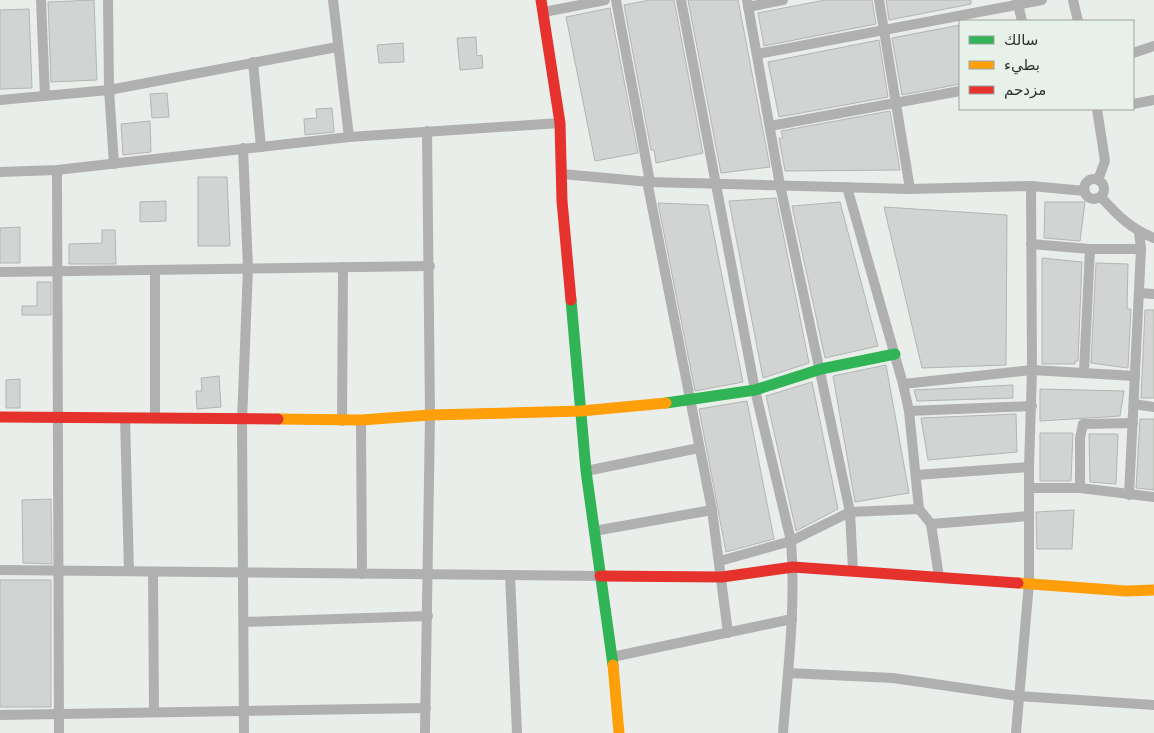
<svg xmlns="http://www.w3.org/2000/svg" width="1154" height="733" font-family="'DejaVu Sans','Noto Sans Arabic',sans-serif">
  <rect width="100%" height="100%" fill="#eaeeeb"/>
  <g fill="#d1d4d2" stroke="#b2b6b3">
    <path d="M94,0L97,80L51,82L48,2Z"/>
    <path d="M650,0H674L703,153L656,163L654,150H651L624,5Z"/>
    <path d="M688,0H738L770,167L721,173Z"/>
    <path d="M825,0H872L876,24L764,46L758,13Z"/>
    <path d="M886,0H971V4L889,20Z"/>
    <path d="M610,8L638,153L595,161L566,17Z"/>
    <path d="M29,9L32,88L0,89V10Z"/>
    <path d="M960,25V84L902,95L892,38Z"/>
    <path d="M476,37L477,56L482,55L483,68L460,70L457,38Z"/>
    <path d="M879,40L888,97L779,117L768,62Z"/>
    <path d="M403,43L404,62L379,63L377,45Z"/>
    <path d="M167,93L169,117L152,118L150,94Z"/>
    <path d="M332,108L334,132L305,135L304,119L317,118L316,109Z"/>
    <path d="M890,111L900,170L785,171L779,138H783L781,131Z"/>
    <path d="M150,121L151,152L123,155L121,124Z"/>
    <path d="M198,177H227L230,246H198Z"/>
    <path d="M776,198L809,363L763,378L729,201Z"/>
    <path d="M166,201V221L140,222V202Z"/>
    <path d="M840,202L878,346L825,358L792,206Z"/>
    <path d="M1045,202H1085L1080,241L1044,238Z"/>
    <path d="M658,203L708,205L743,382L695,391Z"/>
    <path d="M884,207L1007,215L1006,365L922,368Z"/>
    <path d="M20,227V263H0V228Z"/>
    <path d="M102,230H115L116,264H69V244L102,243Z"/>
    <path d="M1042,258L1082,262L1078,361H1075V364H1042Z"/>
    <path d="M1096,263L1128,264L1127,309H1131L1128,368L1091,363Z"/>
    <path d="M37,282H51V315H22V306H37Z"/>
    <path d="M1145,310H1154V398H1141Z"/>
    <path d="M886,365L909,493L855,502L833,376Z"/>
    <path d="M219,376L221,407L197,409L196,391H202L201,378Z"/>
    <path d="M20,379V408H6V380Z"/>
    <path d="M812,382L838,509L796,531L766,396Z"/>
    <path d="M1013,385V398L917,401L914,390Z"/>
    <path d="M1040,389L1124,391L1120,416L1040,421Z"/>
    <path d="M747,401L774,539L726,552L699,409Z"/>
    <path d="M1016,414L1017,452L928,460L921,418Z"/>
    <path d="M1140,419H1154V490L1136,488Z"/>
    <path d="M1040,433H1073L1071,481H1040Z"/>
    <path d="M1089,434H1118L1116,484L1090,482Z"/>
    <path d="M51,499L52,564L23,563L22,500Z"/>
    <path d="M1074,510L1072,549H1037L1036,512Z"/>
    <rect x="0" y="580" width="51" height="127"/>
  </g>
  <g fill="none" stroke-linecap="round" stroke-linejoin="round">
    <g stroke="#b1b0b0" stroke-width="10">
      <path d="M41,0L45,96"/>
      <path d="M108,0L109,90L114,164"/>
      <path d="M333,0L349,137"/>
      <path d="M616,0L650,182"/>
      <path d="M681,0L755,390L791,541C796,605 788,669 783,733"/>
      <path d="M747,0L780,185L850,512L853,570"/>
      <path d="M879,0L910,189"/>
      <path d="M1017,0L1022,21"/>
      <path d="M1073,0L1078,21"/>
      <path d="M748,7L783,0"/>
      <path d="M544,12L605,0"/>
      <path d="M1133,53L1154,46"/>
      <path d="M757,54L1042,0"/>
      <path d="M253,62L261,147"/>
      <path d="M0,100L109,90L337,47"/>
      <path d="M1133,104L1154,100"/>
      <path d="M1097,109L1105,161L1098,180"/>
      <path d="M770,126L960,91"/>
      <path d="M243,148L248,268L242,421L244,733"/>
      <path d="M57,170L59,733"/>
      <path d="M0,172L57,170L349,137L560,123"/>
      <path d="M562,174L650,182L910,189L1031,186L1085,191"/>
      <circle cx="1094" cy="189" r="10"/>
      <path d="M647,181L712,510L728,633"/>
      <path d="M847,187L903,384L909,411L919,509L931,524L939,577"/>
      <path d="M1101,197C1117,215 1131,229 1154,238"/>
      <path d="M1031,244L1090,249"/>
      <path d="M155,270V418"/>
      <path d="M0,272L430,266"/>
      <path d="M1139,293L1154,294"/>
      <path d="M1084,372L1090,249H1141"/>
      <path d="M903,384L1032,370L1135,376"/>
      <path d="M1134,404L1154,407"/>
      <path d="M909,411L1032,406"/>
      <path d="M125,418L129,571"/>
      <path d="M361,420L362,574"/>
      <path d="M342,421L343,267"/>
      <path d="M586,471L699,448"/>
      <path d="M916,475L1029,467"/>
      <path d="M1030,488H1080L1154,497"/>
      <path d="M1080,488V438L1083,424L1133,423"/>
      <path d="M1129,495L1141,249L1139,232"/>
      <path d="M931,524L1029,516"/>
      <path d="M594,531L712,510"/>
      <path d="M720,561L791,541L850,512L919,509"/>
      <path d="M0,570L600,576"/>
      <path d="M153,572L154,712"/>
      <path d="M510,575L517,733"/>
      <path d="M244,622L428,616"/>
      <path d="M612,657L792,619"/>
      <path d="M788,673L893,678L1018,696L1154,705"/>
      <path d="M0,715L426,708"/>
      <path d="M425,733L430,415L427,131"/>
      <path d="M1016,733L1029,583V467L1032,370L1031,186"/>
    </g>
    <g stroke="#30b455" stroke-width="11">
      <path d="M571,300L586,471L613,665"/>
      <path d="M666,403L755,390L821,369L895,354"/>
    </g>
    <g stroke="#ff9f0a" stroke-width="11">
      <path d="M278,419L361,420L430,415L581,411L666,403"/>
      <path d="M1018,583L1126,591L1154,590"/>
      <path d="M613,665L619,733"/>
    </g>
    <g stroke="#e5322d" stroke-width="11">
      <path d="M541,0L560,123L562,201L571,300"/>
      <path d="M0,417L278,419"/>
      <path d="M600,576L722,577L793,567L1018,583"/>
    </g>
  </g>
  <rect x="959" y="20" width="175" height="90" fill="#e8f0ea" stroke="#9da49f"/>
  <rect x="969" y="36" width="25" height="8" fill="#30b455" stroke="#9da49f"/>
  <text x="1004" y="45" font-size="15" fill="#2d312e">سالك</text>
  <rect x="969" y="61" width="25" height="8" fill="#ff9f0a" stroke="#9da49f"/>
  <text x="1004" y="70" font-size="15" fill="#2d312e">بطيء</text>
  <rect x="969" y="86" width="25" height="8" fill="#e5322d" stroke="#9da49f"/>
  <text x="1004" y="95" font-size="15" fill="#2d312e">مزدحم</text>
</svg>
